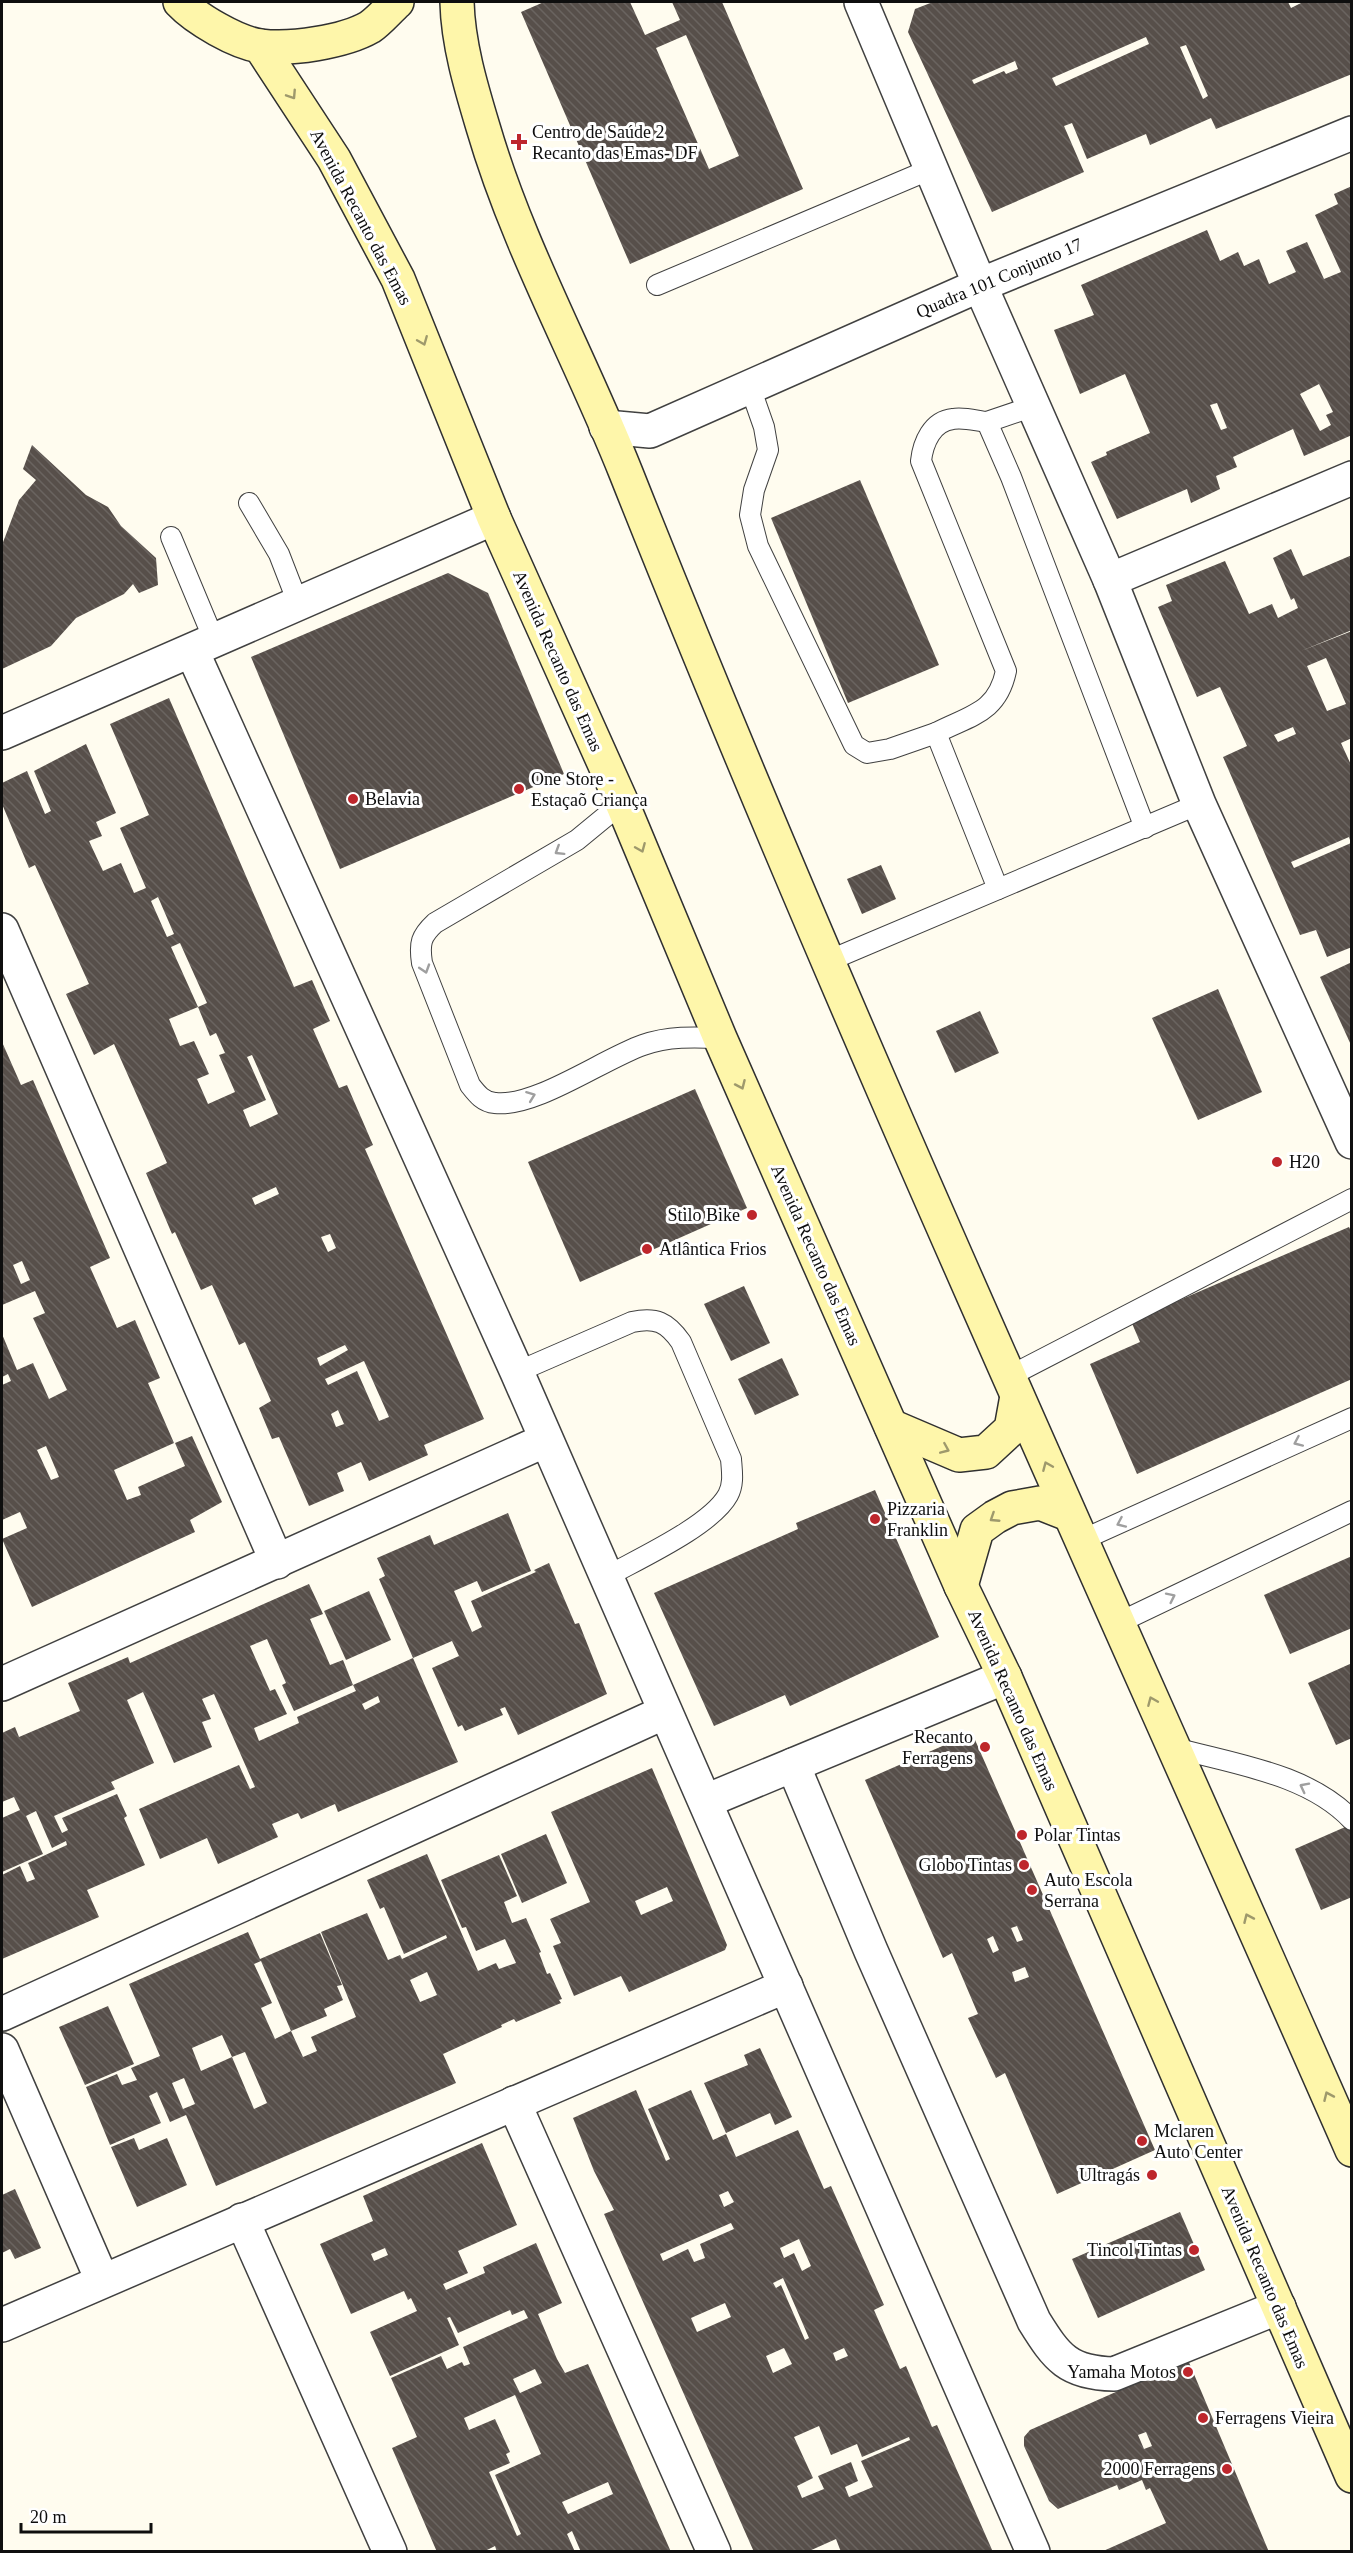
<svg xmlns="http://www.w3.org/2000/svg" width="1353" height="2553" font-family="Georgia,serif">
  <defs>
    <pattern id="building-back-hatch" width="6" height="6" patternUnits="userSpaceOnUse" patternTransform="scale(1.5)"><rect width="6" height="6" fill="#574f4a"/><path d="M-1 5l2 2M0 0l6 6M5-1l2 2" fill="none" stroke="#6a6460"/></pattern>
  </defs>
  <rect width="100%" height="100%" fill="#fffcef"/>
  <g fill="url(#building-back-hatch)" fill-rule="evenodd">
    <path d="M544,2H630L645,35L680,20L672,2H722L803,189L630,264L521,12ZM686,35L739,156L709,169L656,48Z"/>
    <path d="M933,2H1288L1291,8L1303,2H1352V74L1216,129L1211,118L1150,145L1146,134L1087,159L1072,123L1064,126L1084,172L992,212L908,32L915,9ZM1146,37L1149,44L1056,86L1052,78ZM1186,45L1208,96L1203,99L1180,47ZM1015,61L1018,69L1006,74L1004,71L974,84L972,80Z"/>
    <path d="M1352,186V435L1304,456L1293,429L1233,457L1237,467L1216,476L1220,489L1191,503L1187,489L1117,519L1091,462L1107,455L1106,452L1150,433L1125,374L1080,394L1054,330L1094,315L1081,285L1207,230L1220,261L1238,252L1244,266L1259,259L1269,284L1296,272L1286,251L1307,242L1324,279L1341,272L1315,215L1338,204L1334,194ZM1319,384L1333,412L1326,415L1331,425L1320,431L1300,394ZM1217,403L1227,428L1221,430L1210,405Z"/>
    <path d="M32,445L86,495L108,507L121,526L156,558L158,585L139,593L133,584L124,594L76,618L51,646L2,669V545L19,500L36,480L23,469Z"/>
    <path d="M860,480L939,665L848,703L771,518Z"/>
    <path d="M1291,549L1303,576L1352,555V630L1301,651L1352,631V738L1341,743L1352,767V947L1327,957L1316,930L1300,935L1223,757L1247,746L1220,687L1197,697L1158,607L1172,601L1166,585L1225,561L1249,614L1272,604L1278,618L1298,608L1294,598L1291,600L1273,558ZM1326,658L1346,704L1327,711L1307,666ZM1293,727L1296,734L1278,742L1274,735ZM1349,837L1351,843L1294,868L1291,862Z"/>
    <path d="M448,573L488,593L564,774L340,869L251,657Z"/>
    <path d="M169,698L294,987L312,980L330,1021L313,1029L339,1088L347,1085L373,1145L365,1149L484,1419L424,1445L428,1455L369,1481L361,1462L337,1473L344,1491L309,1506L279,1437L272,1439L259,1408L271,1401L245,1342L239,1345L212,1285L201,1290L175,1232L172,1234L146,1173L167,1163L114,1044L94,1055L66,994L89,984L35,865L29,868L2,804V783L27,771L45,814L51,811L34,771L86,744L116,813L96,822L102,836L89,841L103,871L121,863L134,893L146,888L120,828L149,815L110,724ZM158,897L174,934L167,937L151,901ZM180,943L207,1003L198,1007L210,1036L216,1033L225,1053L219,1055L235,1092L208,1104L197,1079L209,1074L194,1041L180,1046L169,1019L198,1007L171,947ZM252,1055L278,1114L250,1127L243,1110L266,1100L247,1057ZM276,1187L279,1194L255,1205L252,1198ZM330,1234L336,1248L328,1252L321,1237ZM345,1345L348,1350L320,1366L317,1358ZM364,1361L389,1417L379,1421L357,1371L328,1385L325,1379ZM338,1410L344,1424L336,1427L331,1414Z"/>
    <path d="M881,865L896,899L862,914L847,879Z"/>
    <path d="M1352,962V1045H1351L1320,977Z"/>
    <path d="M1218,989L1262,1092L1198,1120L1152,1018Z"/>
    <path d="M980,1011L999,1053L955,1073L936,1031Z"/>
    <path d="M2,1042L21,1085L33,1080L110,1258L90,1267L117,1328L135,1320L160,1378L148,1383L174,1443L114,1470L127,1500L141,1495L138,1487L185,1466L175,1443L192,1436L222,1502L190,1520L195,1532L32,1607L2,1539L27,1528L20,1512L2,1520V1385L11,1381L8,1374L2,1377V1334L17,1370L33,1363L49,1399L67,1390L33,1318L45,1313L35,1291L2,1305ZM22,1261L30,1280L21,1284L13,1265ZM46,1446L59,1477L51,1480L37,1450Z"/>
    <path d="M695,1089L747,1208L580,1282L528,1162Z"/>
    <path d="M1349,1227L1352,1233V1379L1137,1474L1090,1364L1140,1342L1131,1321Z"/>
    <path d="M744,1286L770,1343L731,1361L704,1304Z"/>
    <path d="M782,1358L799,1395L755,1415L738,1379Z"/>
    <path d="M875,1490L939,1637L790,1706L785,1695L714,1726L654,1593L798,1529L796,1523Z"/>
    <path d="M508,1513L531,1571L482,1592L477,1581L454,1591L472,1632L482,1627L471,1601L536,1572L534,1570L549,1563L575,1624L579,1623L607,1694L518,1735L505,1707L500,1709L503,1715L465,1731L462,1725L458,1727L432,1668L459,1656L452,1641L413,1658L379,1579L385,1576L377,1558L430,1535L434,1545Z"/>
    <path d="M1352,1556V1628L1290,1654L1264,1595Z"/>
    <path d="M309,1584L323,1614L310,1619L330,1665L343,1660L353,1685L413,1658L458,1762L338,1812L335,1804L301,1819L298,1813L272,1824L278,1837L218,1864L207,1838L160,1859L139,1809L239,1765L250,1789L255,1787L214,1694L202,1699L211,1719L202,1722L212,1747L174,1763L143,1692L127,1700L154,1763L111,1782L115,1789L54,1816L62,1833L68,1830L62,1818L117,1794L127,1816L124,1818L145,1865L87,1890L99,1917L2,1959V1875L20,1866L27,1882L35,1879L28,1863L67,1845L66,1841L52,1848L36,1811L26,1816L43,1854L2,1872V1818L20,1810L14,1797L2,1802V1733L15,1727L19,1737L80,1711L68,1683L128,1657L130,1663ZM267,1639L286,1683L282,1685L294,1711L353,1685L356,1691L297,1717L299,1723L259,1741L254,1728L287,1714L275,1689L270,1691L250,1646ZM378,1696L380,1702L365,1710L362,1704Z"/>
    <path d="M369,1591L391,1640L346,1660L324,1611Z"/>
    <path d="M1352,1663V1738L1336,1745L1308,1683Z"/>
    <path d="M972,1733L1155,2150L1057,2194L1005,2073L996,2078L968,2018L978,2014L952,1953L943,1958L865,1780ZM1017,1926L1023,1940L1017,1942L1011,1928ZM993,1936L999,1950L993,1953L987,1939ZM1025,1967L1029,1977L1015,1982L1012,1972Z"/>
    <path d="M652,1768L727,1945L725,1950L629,1992L621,1976L574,1996L553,1946L561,1943L550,1919L590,1902L551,1812ZM667,1887L673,1901L641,1915L635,1901Z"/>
    <path d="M1352,1824V1897L1321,1910L1295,1849Z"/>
    <path d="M546,1834L567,1883L522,1903L501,1854Z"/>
    <path d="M427,1854L478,1971L496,1963L499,1969L516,1963L505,1939L476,1951L466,1927L462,1928L441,1880L499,1855L517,1896L504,1902L512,1923L526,1918L541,1952L539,1953L547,1974L550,1973L562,1999L559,2000L561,2003L516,2022L514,2019L501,2025L502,2027L443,2054L456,2083L216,2186L186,2115L170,2122L157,2092L149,2096L161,2123L110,2145L86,2087L117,2074L122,2085L137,2080L131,2068L160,2056L129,1984L248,1932L260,1959L320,1933L342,1985L337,1986L343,2000L324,2009L327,2016L291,2031L261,1961L254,1964L272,2003L261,2008L275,2039L291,2031L303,2057L317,2051L311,2037L356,2017L321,1932L367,1913L388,1960L400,1955L402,1959L447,1938L446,1935L404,1954L384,1907L380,1909L367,1880ZM427,1972L437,1995L420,2002L410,1980ZM222,2035L232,2057L245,2052L267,2103L254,2109L232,2057L201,2071L192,2048ZM184,2078L195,2104L183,2109L172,2083Z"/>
    <path d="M108,2006L134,2064L85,2085L59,2027Z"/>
    <path d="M760,2048L792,2117L775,2125L770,2113L726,2133L704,2083L748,2065L744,2055Z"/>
    <path d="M636,2090L666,2161L670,2159L648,2109L691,2090L713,2140L726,2134L736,2157L798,2130L824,2189L831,2186L884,2305L874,2310L900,2369L906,2366L932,2427L937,2425L993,2552H841L836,2539L807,2552H754L604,2214L614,2210L594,2171L573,2118ZM728,2191L734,2202L724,2207L719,2195ZM731,2223L734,2229L700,2244L705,2258L694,2262L688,2249L663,2261L660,2254ZM799,2239L811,2266L802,2271L794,2253L784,2258L780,2248ZM783,2278L809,2338L805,2340L781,2285L776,2288L773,2283ZM725,2303L731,2317L697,2332L691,2318ZM784,2348L792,2364L773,2373L766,2356ZM844,2348L848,2356L836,2361L833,2353ZM819,2426L831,2455L857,2444L862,2457L909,2437L910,2440L861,2461L873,2487L849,2497L845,2487L858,2481L851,2462L818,2476L824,2489L802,2498L797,2486L813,2478L794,2437Z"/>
    <path d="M134,2138L139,2150L167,2138L187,2185L137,2207L111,2147Z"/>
    <path d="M482,2143L517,2225L458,2251L468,2273L443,2284L446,2290L485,2273L483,2267L536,2243L562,2303L538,2314L557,2359L565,2373L588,2364L671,2552H581L572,2531L567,2534L575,2552H497L495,2546L483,2552H437L392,2448L417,2437L391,2378L441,2356L447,2369L462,2362L464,2366L470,2364L463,2347L528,2318L524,2310L512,2315L510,2310L458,2333L450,2317L447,2318L459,2345L390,2376L370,2332L417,2311L411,2298L408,2300L404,2291L351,2314L320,2244L373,2221L363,2196ZM385,2248L388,2255L374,2261L371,2254ZM535,2369L542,2383L520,2393L513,2379ZM515,2395L541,2454L495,2475L521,2534L517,2536L489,2472L510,2463L506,2454L510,2452L495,2419L469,2430L464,2418ZM608,2482L613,2494L568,2514L562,2502Z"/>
    <path d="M15,2189L41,2248L15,2259L10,2249L2,2253V2195Z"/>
    <path d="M1180,2212L1205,2270L1098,2318L1072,2259Z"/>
    <path d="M1188,2360L1269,2552H1101L1166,2523L1150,2488L1146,2490L1142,2480L1119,2490L1117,2485L1058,2509L1049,2501L1024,2446V2437L1030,2430ZM1146,2432L1152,2446L1144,2449L1138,2435Z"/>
  </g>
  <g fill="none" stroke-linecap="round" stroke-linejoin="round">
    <g stroke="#414141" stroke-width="22">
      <g id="service">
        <path d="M657,285L931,169"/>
        <path d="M750,387L764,427L768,450L754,490L750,515L758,546L854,745L867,753L890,749L936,733"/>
        <path d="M1034,406L987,422L1011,477L1145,828"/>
        <path d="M987,422C977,421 964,417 953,419C932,421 923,443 921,461L1006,671C997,713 971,715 936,733L998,889"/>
        <path d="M249,503L279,554L298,603"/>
        <path d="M171,537L214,640"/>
        <path d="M622,803L577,840L435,923C421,936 419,943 422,963L470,1085C477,1094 483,1102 495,1103C535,1108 603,1059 643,1045C668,1036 694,1037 720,1038"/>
        <path d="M828,961L1199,804"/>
        <path d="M517,1372L632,1322C656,1317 667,1322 681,1342L731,1459C732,1472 734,1484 728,1495C711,1526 638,1559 606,1577"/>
        <path d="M1008,1377L1352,1199"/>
        <path d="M1082,1540L1352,1418"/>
        <path d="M1118,1623L1352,1511"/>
        <path d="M1172,1747C1232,1764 1308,1773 1352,1820"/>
      </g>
    </g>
    <g stroke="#414141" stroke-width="36">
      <g id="minor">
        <path d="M861,2L980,285L1110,580L1199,804L1352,1142"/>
        <path d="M606,427L650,431L980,285L1352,133"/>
        <path d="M1110,580L1352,478"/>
        <path d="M192,651L517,1372L1033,2552"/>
        <path d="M2,733L494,518"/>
        <path d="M2,930L277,1562"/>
        <path d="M2,1684L546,1440"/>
        <path d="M793,1765L871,1951L1034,2321C1057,2358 1068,2373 1114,2374L1279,2307"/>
        <path d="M706,1801L1005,1677"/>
        <path d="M2,2014L665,1712"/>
        <path d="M2,2050L102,2280"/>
        <path d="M514,2103L714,2552"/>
        <path d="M242,2220L390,2552"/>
        <path d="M2,2325L786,1986"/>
      </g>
    </g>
    <g stroke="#303030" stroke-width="36">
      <g id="secondary">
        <path d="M180,2C196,19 237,43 261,46C290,50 344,42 370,27C380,20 389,9 397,2"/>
        <path d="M457,2C458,44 471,87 483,127C518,247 580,357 626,473C851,1039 1107,1592 1352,2150"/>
        <path d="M260,46L334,159L398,279L494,518L622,803L720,1038L961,1586L1005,1677L1352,2476"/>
        <path d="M891,1426L959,1455L986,1452L1011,1429L1017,1396"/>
        <path d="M961,1586L977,1530L995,1517L1012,1508L1040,1503L1068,1514"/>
      </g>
    </g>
    <use href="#service" stroke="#fff" stroke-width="20"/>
    <use href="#minor" stroke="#fff" stroke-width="33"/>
    <use href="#secondary" stroke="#fef6aa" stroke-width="33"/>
  </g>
  <defs><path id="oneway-chevron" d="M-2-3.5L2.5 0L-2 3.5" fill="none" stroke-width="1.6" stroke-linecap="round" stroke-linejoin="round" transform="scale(1.5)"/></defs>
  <g stroke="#9e996c">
    <use href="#oneway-chevron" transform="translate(292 95) rotate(57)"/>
    <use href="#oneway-chevron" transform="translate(423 341) rotate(68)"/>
    <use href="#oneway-chevron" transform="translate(641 848) rotate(67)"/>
    <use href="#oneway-chevron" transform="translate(741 1085) rotate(66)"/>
    <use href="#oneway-chevron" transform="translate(945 1449) rotate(23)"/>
    <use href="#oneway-chevron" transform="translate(1047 1466) rotate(-113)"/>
    <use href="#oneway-chevron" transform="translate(994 1518) rotate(147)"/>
    <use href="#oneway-chevron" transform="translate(1152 1701) rotate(-113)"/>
    <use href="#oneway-chevron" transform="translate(1248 1918) rotate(-114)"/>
    <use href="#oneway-chevron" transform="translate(1328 2096) rotate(-114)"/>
  </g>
  <g stroke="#9f9f9f">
    <use href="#oneway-chevron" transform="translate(559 851) rotate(148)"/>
    <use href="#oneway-chevron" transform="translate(425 969) rotate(72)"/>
    <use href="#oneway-chevron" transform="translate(531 1096) rotate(-21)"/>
    <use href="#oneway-chevron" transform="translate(1298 1442) rotate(156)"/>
    <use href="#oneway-chevron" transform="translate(1121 1523) rotate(156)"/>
    <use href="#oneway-chevron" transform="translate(1171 1597) rotate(-26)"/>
    <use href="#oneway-chevron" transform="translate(1304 1787) rotate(-153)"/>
  </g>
  <g fill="#be262c" stroke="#fff" stroke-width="2">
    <path d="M516 133h6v6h6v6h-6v6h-6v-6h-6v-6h6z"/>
    <circle cx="519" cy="789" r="6"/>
    <circle cx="353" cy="799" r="6"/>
    <circle cx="1277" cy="1162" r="6"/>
    <circle cx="752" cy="1215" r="6"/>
    <circle cx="647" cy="1249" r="6"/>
    <circle cx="875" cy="1519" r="6"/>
    <circle cx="985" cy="1747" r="6"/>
    <circle cx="1022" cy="1835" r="6"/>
    <circle cx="1024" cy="1865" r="6"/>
    <circle cx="1032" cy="1890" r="6"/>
    <circle cx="1142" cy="2141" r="6"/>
    <circle cx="1152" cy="2175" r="6"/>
    <circle cx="1194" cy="2250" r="6"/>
    <circle cx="1188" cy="2372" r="6"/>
    <circle cx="1203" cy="2418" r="6"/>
    <circle cx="1227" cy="2469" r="6"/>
  </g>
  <g text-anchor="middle" stroke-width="6" stroke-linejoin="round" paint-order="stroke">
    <g font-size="18" fill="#0e0e0e" stroke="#fff" text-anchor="start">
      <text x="532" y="138">Centro de Saúde 2<tspan x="532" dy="21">Recanto das Emas- DF</tspan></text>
      <text x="531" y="785">One Store -<tspan x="531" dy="21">Estaçaõ Criança</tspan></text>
      <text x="365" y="805">Belavia</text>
      <text x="1289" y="1168">H20</text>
      <text x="740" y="1221" text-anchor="end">Stilo Bike</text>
      <text x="659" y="1255">Atlântica Frios</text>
      <text x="887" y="1515">Pizzaria<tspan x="887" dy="21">Franklin</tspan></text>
      <text x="973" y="1743" text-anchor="end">Recanto<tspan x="973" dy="21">Ferragens</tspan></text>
      <text x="1034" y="1841">Polar Tintas</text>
      <text x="1012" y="1871" text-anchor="end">Globo Tintas</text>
      <text x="1044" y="1886">Auto Escola<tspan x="1044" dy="21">Serrana</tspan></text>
      <text x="1154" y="2137">Mclaren<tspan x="1154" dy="21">Auto Center</tspan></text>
      <text x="1140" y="2181" text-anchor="end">Ultragás</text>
      <text x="1182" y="2256" text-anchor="end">Tincol Tintas</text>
      <text x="1176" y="2378" text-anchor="end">Yamaha Motos</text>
      <text x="1215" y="2424">Ferragens Vieira</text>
      <text x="1215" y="2475" text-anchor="end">2000 Ferragens</text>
    </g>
    <g font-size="18" fill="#0e0e0e" stroke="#fff">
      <text transform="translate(361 217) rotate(62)" y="6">Avenida Recanto das Emas</text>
      <text transform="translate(999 278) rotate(-23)" y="6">Quadra 101 Conjunto 17</text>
      <text transform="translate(558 661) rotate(66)" y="6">Avenida Recanto das Emas</text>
      <text transform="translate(816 1255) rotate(66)" y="6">Avenida Recanto das Emas</text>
      <text transform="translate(1013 1700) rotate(66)" y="6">Avenida Recanto das Emas</text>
      <text transform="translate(1265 2277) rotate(67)" y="6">Avenida Recanto das Emas</text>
    </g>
  </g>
  <rect width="1353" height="2553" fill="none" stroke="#0e0e0e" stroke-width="6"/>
  <path d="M21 2523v9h130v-9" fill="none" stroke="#0e0e0e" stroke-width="3"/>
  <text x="30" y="2523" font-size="18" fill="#0e0e0e" stroke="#ffffff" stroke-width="4.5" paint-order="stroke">20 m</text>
</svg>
